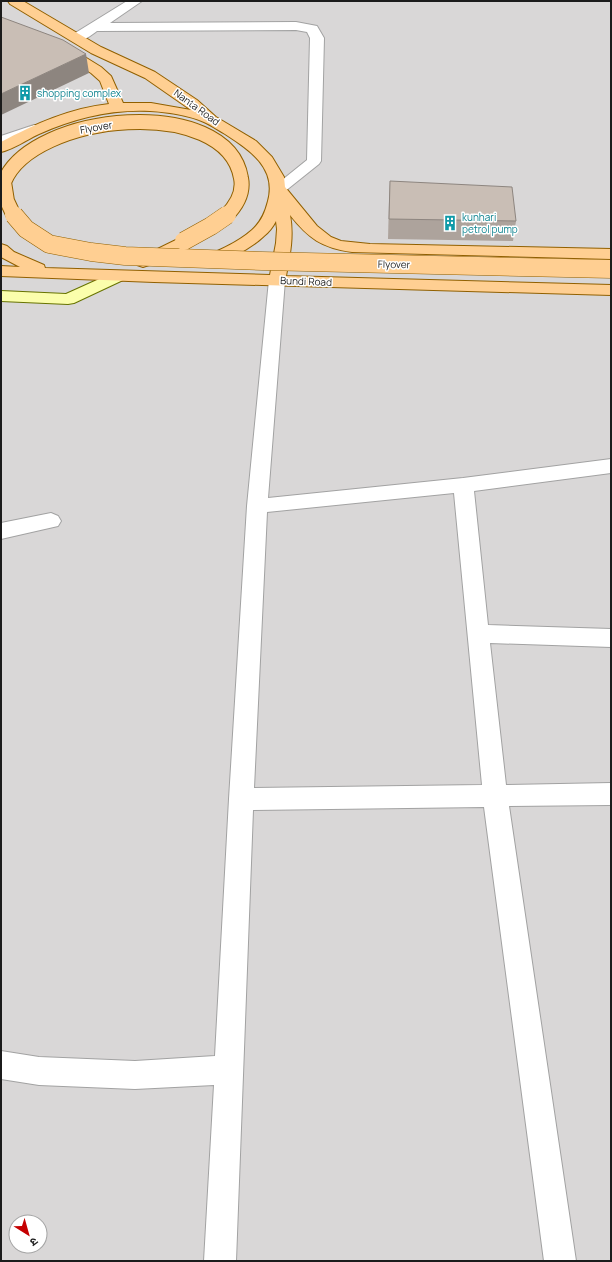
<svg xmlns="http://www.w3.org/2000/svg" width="612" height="1262" font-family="Manrope,'Noto Sans Devanagari',sans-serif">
  <rect width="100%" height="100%" fill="#ede8df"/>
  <path fill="#d9d7d7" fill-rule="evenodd" d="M1,1H611V1261H1ZM16,1222H40V1246H16Z"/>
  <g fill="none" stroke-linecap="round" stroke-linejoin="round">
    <g stroke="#a2a2a2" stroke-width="2">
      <g id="street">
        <path d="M127,1H142L110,23L296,22L317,26L324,38L321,161L319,164L284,192L279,194L274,192L271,189L307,160L310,38L307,32L296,30L97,31C90,36 82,43 72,41L70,38L72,35Z"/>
        <path d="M34,125L39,126L41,129L39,132L1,145V136Z"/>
        <path d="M277,275L283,276L285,280L268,498L463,478L611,459V473L474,491L488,625L611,629V647L490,643L506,785L611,783V805L509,806L576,1261H544L484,807L253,810L236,1261H204L214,1085L135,1089L39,1085L1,1079V1051L39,1057L135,1061L215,1056L229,799L247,506L269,280L271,276ZM454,493L482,785L254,788L267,512Z"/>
        <path d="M51,513L58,516L61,521L58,526L1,539V523Z"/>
      </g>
    </g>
    <g stroke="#677300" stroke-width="2">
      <path id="secondary" d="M117,271L123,272L125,276L123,280L74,303L68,304L1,301V291L66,294Z"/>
    </g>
    <g stroke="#916000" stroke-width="2">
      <g id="primary">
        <path d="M8,1H23L101,47L155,72L197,100L216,117L256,141L272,157L284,177L285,187L317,226L331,237L341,241L370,244L611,249V259L352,252C322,248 308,238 290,215C294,236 290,255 286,276L611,285V295L154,282L1,276V266L20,267L1,257V244L7,246L14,252L44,265L45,268L270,275L276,243L277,229L276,221C273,227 269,232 264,236C252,248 212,271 196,266L194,263L196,260C216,252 236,244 252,230C261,222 265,213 268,201C277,168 250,150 225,134C218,130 211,125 204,122C188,115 167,112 150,111C111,109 75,118 39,134C26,140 14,149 1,152V142C35,124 71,108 109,104L100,81L91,73L57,52L55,49L57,46H67L101,67L111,76L123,103H151L191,110L145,78L91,53L10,4Z"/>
        <path d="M184,236L190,238L192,241L190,244L149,265L143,267L137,265L135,262L137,259Z"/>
      </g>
    </g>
    <use href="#street" fill="#fff" fill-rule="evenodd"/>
    <use href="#secondary" fill="#fbfeac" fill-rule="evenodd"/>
    <use href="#primary" fill="#ffcf92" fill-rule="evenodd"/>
    <g stroke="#916000" stroke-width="16" stroke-linecap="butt">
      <path id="primary-bridge-far1" d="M14,216L7,201L4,182C32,112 227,94 241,178C244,193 237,205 226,216"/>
    </g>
    <g stroke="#916000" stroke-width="19" stroke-linecap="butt">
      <g id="primary-bridge">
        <path d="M14,215L26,229L49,244L91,252L125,256L262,261L611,269"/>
        <path d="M184,241L211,226L227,215"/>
      </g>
    </g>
    <use href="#primary-bridge-far1" stroke="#ffcf92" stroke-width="14"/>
    <use href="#primary-bridge" stroke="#ffcf92" stroke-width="18"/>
  </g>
  <path fill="#ada39c" d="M390,181L516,221L513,241L388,239L389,201Z"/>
  <path fill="#8d857f" d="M86,54L89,73L1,115V94Z"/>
  <g fill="#c9beb5" stroke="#8d857f">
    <path d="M1,17L63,40L86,54L1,94Z"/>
    <path d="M390,181L512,187L516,221L389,219Z"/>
  </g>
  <defs>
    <g id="building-bare" transform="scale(1.2)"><path d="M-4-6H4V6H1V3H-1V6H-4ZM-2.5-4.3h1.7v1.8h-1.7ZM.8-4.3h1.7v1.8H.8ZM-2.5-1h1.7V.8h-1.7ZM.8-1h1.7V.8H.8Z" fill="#0f9aa8" stroke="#fff" stroke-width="2.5" paint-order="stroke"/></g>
  </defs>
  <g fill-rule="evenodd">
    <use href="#building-bare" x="25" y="93"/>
    <use href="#building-bare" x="450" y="223"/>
  </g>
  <g text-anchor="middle" stroke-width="3" stroke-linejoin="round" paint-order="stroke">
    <g font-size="10" fill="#0d838f" stroke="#fff" text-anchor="start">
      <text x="37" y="97">shopping complex</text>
      <text x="462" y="221">kunhari<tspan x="462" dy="12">petrol pump</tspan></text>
    </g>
    <g font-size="10" fill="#1b1b1b" stroke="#fff">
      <text transform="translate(197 107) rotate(36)" y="4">Nanta Road</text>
      <text transform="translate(96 127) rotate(-10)" y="4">Flyover</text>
      <text transform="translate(394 264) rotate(1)" y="4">Flyover</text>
      <text transform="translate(306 281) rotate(2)" y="4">Bundi Road</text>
    </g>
  </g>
  <rect width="612" height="1262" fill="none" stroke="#1b1b1b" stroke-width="4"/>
  <g transform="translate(28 1234) rotate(143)"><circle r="19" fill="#ffffff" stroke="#a4a4a4"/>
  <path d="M0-3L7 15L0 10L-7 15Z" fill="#c50001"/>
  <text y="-6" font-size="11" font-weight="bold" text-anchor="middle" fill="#1b1b1b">उ</text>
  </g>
</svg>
